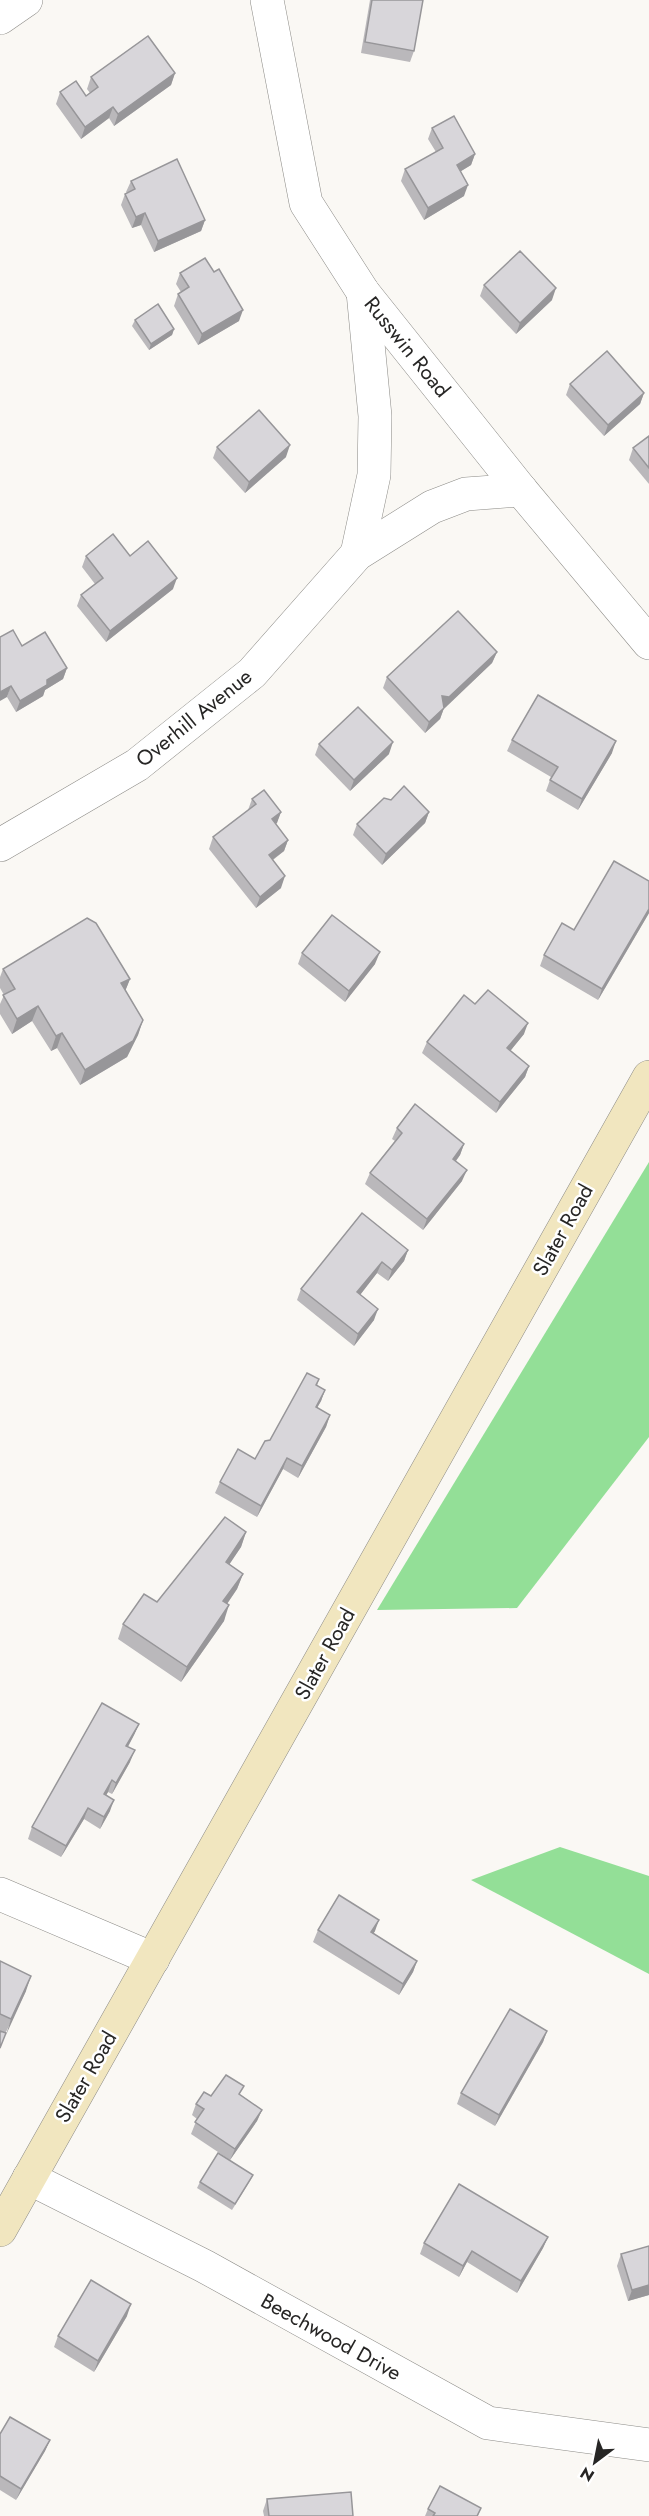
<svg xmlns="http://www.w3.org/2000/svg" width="649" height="2516" font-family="Jost,sans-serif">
  <rect width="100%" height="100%" fill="#faf8f4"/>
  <g fill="#93df97">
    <path d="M649,1162V1437L517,1608L377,1610Z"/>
    <path d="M560,1847L649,1876V1974L471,1880Z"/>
  </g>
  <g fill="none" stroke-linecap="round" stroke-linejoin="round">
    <g stroke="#8c8b87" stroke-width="34">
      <g id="minor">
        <path d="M267,0L306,203L363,292L521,490L649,643"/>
        <path d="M0,18L26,0"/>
        <path d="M357,554L374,475L375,416L363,292"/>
        <path d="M0,845L137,765L252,673L357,554L432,507L466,494L521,490"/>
        <path d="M0,1894L153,1959"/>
        <path d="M29,2178L204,2266L488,2423L649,2445"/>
      </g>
    </g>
    <g stroke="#8c8b87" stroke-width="34">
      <path id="secondary" d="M0,2230L649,1077"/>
    </g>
    <use href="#minor" stroke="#fff" stroke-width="33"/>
    <use href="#secondary" stroke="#f1e6bf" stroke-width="33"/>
  </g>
  <g fill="#bab8bb">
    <path d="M370,0H423L414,51L410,62L361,53Z"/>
    <path d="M175,73L171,85L114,126L109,118L81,139L56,104L60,92L86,96L90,93L87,89L91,77Z"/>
    <path d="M432,128L475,154L471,165L461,171L464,196L424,220L401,181L405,169L436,152L428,139Z"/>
    <path d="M131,181L205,220L201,231L154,252L141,225L132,228L121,205L125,194L127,193L126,192Z"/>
    <path d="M214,272L239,321L198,345L174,306L178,294L181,292L176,284L180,273Z"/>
    <path d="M484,285L552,300L516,334L480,296Z"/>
    <path d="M135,320L174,329L172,335L149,350L132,326Z"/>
    <path d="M570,384L644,393L640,404L604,436L566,395Z"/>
    <path d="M649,436V484L629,460L633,448Z"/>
    <path d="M217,447L286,457L245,493L213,458Z"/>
    <path d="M86,556H130L173,589L106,642L77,606L81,595L95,584L82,567Z"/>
    <path d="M22,646L67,668L63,679L45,690L43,696L16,712L7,697Z"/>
    <path d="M497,652L492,663L444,708L440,719L425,733L383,688L387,677Z"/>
    <path d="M512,740L612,753L578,810L546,791L551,777L507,751Z"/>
    <path d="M319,744L389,754L350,791L315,755Z"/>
    <path d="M252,799L281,812L276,824L288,840L284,851L273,860L281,888L256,908L209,849L213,837L248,810Z"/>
    <path d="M429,812L425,823L382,865L353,835L357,824Z"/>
    <path d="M649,881V913L598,1000L540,966L544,955L574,930Z"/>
    <path d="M302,953L375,964L345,1002L298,964Z"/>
    <path d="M3,969L130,979L125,991L143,1020L138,1035L127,1057L80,1085L57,1048L51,1051L32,1021L12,1034L0,1014V1004L4,995L0,988V977Z"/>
    <path d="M475,1004L524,1034L510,1051L529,1066L525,1077L496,1113L422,1053L427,1042Z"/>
    <path d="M397,1128L464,1144L460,1155L456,1161L462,1181L423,1230L365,1184L370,1173L395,1141L392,1139Z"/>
    <path d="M408,1250L404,1261L388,1281L377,1273L360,1295L374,1320L354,1346L297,1300L301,1289Z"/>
    <path d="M319,1379L317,1386L325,1390L321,1401L317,1408L330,1415L326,1427L298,1478L283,1469L257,1517L215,1493L220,1482L255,1459Z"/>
    <path d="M246,1532L241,1547L229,1564L243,1574L237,1589L227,1604L224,1621L181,1682L118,1639L123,1624L157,1602Z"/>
    <path d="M139,1724L134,1735L128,1747L130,1762L112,1794L108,1792L106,1795L110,1811L100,1829L84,1819L61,1857L28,1839L32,1827Z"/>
    <path d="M318,1930L375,1931L373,1934L417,1961L413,1972L399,1995L313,1942Z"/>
    <path d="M0,1961L26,1991L5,2034L0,2049Z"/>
    <path d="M547,2031L543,2042L495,2126L457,2104L461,2093Z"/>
    <path d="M241,2095L262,2110L257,2121L230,2160L191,2134L197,2119L192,2115L196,2104L211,2096Z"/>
    <path d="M253,2175L250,2181L232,2210L197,2188L200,2182Z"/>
    <path d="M548,2237L543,2248L517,2293L467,2262L459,2277L420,2254L424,2243Z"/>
    <path d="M649,2246V2295L628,2301L617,2266L621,2254Z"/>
    <path d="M127,2316L94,2372L54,2347L58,2336Z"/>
    <path d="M0,2434L50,2440L45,2451L16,2500L0,2490Z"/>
    <path d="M267,2499L353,2516H264L263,2511Z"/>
    <path d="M481,2508L478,2516H425L428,2509Z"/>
  </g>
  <g fill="#979699">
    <path d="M175,73L171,85L114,126L118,114Z"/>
    <path d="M113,107L109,118L81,139L85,127Z"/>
    <path d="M475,154L471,165L453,176L457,165Z"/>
    <path d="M468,185L464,196L424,220L428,208Z"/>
    <path d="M145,213L141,225L132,228L136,217Z"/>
    <path d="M205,220L201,231L154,252L158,241Z"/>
    <path d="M556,288L552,300L516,334L520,323Z"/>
    <path d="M243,310L239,321L198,345L202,334Z"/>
    <path d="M174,329L172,335L149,350L151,344Z"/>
    <path d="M644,393L640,404L604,436L608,425Z"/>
    <path d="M290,445L286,457L245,493L249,482Z"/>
    <path d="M177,578L173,589L106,642L110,631Z"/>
    <path d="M497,652L492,663L445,708H438L442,696Z"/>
    <path d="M67,668L63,679L45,690L43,696L16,712L20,701L47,680Z"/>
    <path d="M11,686L7,697L0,701V692Z"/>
    <path d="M444,708L440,719L425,733L429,722Z"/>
    <path d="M616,741L612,753L578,810L582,799Z"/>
    <path d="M393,742L389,754L350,791L354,780Z"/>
    <path d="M281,812L277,823L268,830L272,819Z"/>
    <path d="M429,812L425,823L382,865L386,854Z"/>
    <path d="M288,840L284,851L264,866L269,855Z"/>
    <path d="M285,876L281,888L256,908L260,897Z"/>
    <path d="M649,909V913L598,1000L602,989Z"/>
    <path d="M380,952L375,964L345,1002L349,991Z"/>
    <path d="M130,979L124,994L121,983Z"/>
    <path d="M38,1006L32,1021L12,1034L17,1019Z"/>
    <path d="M143,1020L138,1035L127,1057L80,1085L85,1070Z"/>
    <path d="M528,1023L524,1034L503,1060L507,1048Z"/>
    <path d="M62,1033L57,1048L51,1051L56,1036Z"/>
    <path d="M529,1066L525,1077L496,1113L500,1102Z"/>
    <path d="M464,1144L460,1155L449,1170L453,1159Z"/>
    <path d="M467,1170L462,1181L423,1230L427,1219Z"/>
    <path d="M408,1250L404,1261L388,1281L392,1270Z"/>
    <path d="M382,1262L377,1273L353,1304L357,1292Z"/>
    <path d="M378,1309L374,1320L354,1346L358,1334Z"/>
    <path d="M325,1390L321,1401L311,1418L316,1407Z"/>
    <path d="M330,1415L326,1427L298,1478L302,1466Z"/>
    <path d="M287,1458L283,1469L257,1517L261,1506Z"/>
    <path d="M246,1532L241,1547L221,1577L226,1562Z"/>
    <path d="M243,1574L237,1589L218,1617L223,1601Z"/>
    <path d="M229,1605L224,1621L181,1682L187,1667Z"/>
    <path d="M139,1724L134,1735L122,1757L126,1746Z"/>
    <path d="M135,1750L130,1762L112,1794L116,1783Z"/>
    <path d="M112,1780L108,1792L100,1806L104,1794Z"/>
    <path d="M114,1800L110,1811L100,1829L104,1817Z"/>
    <path d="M88,1808L84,1819L61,1857L66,1846Z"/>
    <path d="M379,1920L375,1931L367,1944L371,1932Z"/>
    <path d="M417,1961L413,1972L399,1995L403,1984Z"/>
    <path d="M31,1976L26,1991L6,2035L11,2019Z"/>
    <path d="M547,2031L543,2042L495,2126L499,2115Z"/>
    <path d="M262,2110L257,2121L230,2160L235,2149Z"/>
    <path d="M548,2237L543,2248L517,2293L521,2281Z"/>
    <path d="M472,2251L467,2262L459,2277L463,2266Z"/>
    <path d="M649,2285V2295L628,2301L632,2290Z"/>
    <path d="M131,2304L127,2316L94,2372L98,2361Z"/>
    <path d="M50,2440L45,2451L16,2500L21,2489Z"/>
  </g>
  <g fill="#d8d6da" stroke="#979699" stroke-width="1.5">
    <path d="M372,0H423L414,51L365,42Z"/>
    <path d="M148,36L175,73L118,114L113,107L85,127L60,92L76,81L86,96L98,87L91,77Z"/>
    <path d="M454,116L475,154L457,165L468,185L428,208L405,169L443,148L432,128Z"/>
    <path d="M177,159L205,220L158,241L145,213L136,217L125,194L135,189L131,181Z"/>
    <path d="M520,251L556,288L520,323L484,285Z"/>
    <path d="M205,258L214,272L219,269L243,310L202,334L178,294L189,287L180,273Z"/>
    <path d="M158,304L174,329L151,344L135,320Z"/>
    <path d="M607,351L644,393L608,425L570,384Z"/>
    <path d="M259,410L290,445L249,482L217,447Z"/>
    <path d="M649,436V468L633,448Z"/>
    <path d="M113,534L130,556L148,541L177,578L110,631L81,595L103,578L86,556Z"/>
    <path d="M458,611L497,652L449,697L442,696L444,708L429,722L387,677Z"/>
    <path d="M13,630L22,646L45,632L67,668L47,680V685L20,701L11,686L0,692V637Z"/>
    <path d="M538,695L616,741L582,799L550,780L558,767L512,740Z"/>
    <path d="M358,707L393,742L354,780L319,744Z"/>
    <path d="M404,786L429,812L386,854L357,824L384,798L391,800Z"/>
    <path d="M264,790L281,812L272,819L288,840L269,855L285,876L260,897L213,837L256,804L252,799Z"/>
    <path d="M614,861L649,881V909L602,989L544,955L562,923L574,930Z"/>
    <path d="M332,915L380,952L349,991L302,953Z"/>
    <path d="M87,918L96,923L130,979L121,983L143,1020L133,1041L85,1070L62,1033L56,1036L38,1006L17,1019L3,995L15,989L3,969Z"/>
    <path d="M488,990L528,1023L507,1048L529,1066L500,1102L427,1042L464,995L475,1004Z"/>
    <path d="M415,1104L464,1144L453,1159L467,1170L427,1219L370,1173L402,1133L397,1128Z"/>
    <path d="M362,1213L408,1250L392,1270L382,1262L357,1292L378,1309L358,1334L301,1289Z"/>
    <path d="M307,1373L319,1379L316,1385L325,1390L316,1407L330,1415L302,1466L287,1458L261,1506L220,1482L238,1449L255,1459L265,1441L270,1440Z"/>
    <path d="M225,1517L246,1532L226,1562L243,1574L223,1601L229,1605L187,1667L123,1624L144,1594L157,1602Z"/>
    <path d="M102,1703L139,1724L126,1746L135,1750L116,1783L112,1780L104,1794L114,1800L104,1817L88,1808L66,1846L32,1827Z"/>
    <path d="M339,1895L379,1920L371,1932L417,1961L403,1984L318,1930Z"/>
    <path d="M0,1961L31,1976L11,2019L0,2014Z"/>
    <path d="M510,2009L547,2031L499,2115L461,2093Z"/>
    <path d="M0,2031L6,2033L0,2048Z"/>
    <path d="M226,2075L244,2086L239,2094L262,2110L235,2149L195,2122L204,2109L196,2104L204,2092L211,2096Z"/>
    <path d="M218,2153L253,2175L235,2204L200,2182Z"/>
    <path d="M459,2184L548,2237L521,2281L472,2251L463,2266L424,2243Z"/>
    <path d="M649,2246V2285L632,2290L621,2254Z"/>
    <path d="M91,2280L131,2304L98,2361L58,2336Z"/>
    <path d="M10,2417L50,2440L21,2489L0,2476V2434Z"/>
    <path d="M440,2486L481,2508L477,2516H433L435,2513L428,2509Z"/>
    <path d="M351,2492L353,2516H269L267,2499Z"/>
  </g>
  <g text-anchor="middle" stroke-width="5" stroke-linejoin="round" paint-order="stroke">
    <g font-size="21" fill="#272625" stroke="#fff">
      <text transform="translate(407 347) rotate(51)" y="7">Russwin Road</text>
      <text transform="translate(194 718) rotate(-39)" y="7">Overhill Avenue</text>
      <text transform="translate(563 1230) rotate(-61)" y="7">Slater Road</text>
      <text transform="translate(325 1654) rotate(-61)" y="7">Slater Road</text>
      <text transform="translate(86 2077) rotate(-60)" y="7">Slater Road</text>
      <text transform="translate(331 2337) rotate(29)" y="7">Beechwood Drive</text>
    </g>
  </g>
  <g transform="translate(595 2462) rotate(212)" stroke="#ffffff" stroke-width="4.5" paint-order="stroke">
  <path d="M0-4.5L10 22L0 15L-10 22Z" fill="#272625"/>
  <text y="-9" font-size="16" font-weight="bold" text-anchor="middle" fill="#272625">N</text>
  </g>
</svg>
